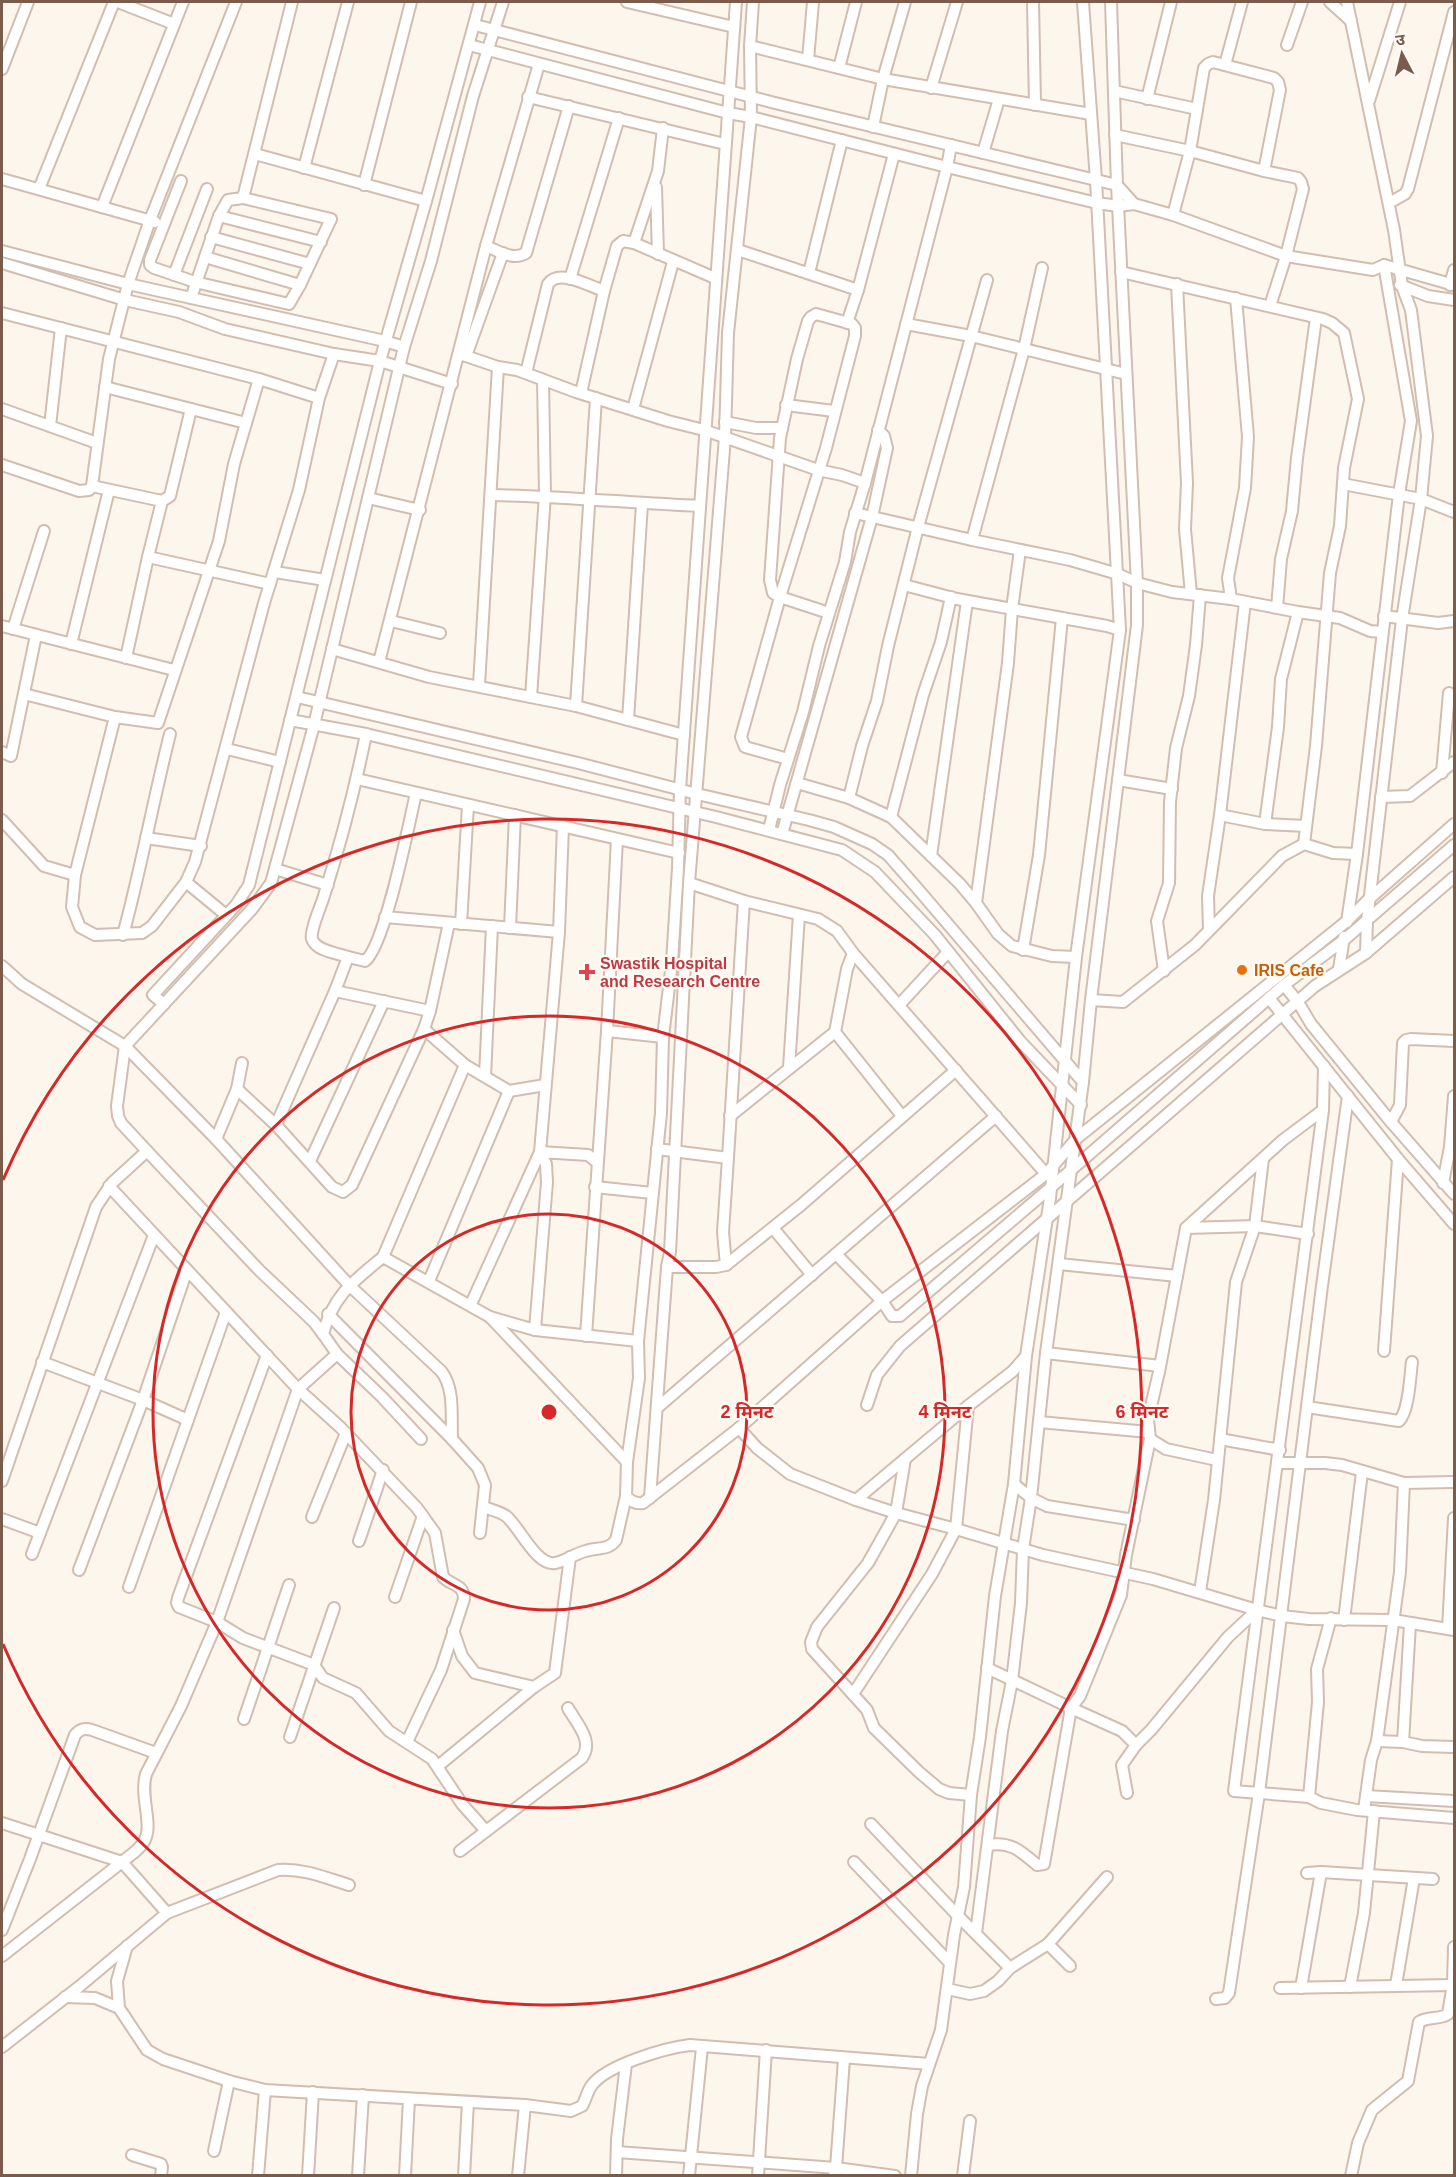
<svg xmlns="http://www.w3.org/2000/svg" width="1456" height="2177" font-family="Helvetica,'Noto Sans Devanagari',sans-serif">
  <rect width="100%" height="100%" fill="#fdf6ec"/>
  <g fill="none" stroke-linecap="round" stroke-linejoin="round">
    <g stroke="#d1beb0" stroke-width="14">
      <g id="minor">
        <path d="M118,2L174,24"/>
        <path d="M627,2L734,27"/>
        <path d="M736,2L680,789L678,868L672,962L663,1037L661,1113L638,1341L639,1378L627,1462L626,1496C631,1502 636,1504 643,1503L739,1428L757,1448L790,1474L856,1500L896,1513L956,1529L1043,1555L1153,1579L1257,1610L1282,1616L1309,1619L1393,1620L1454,1630"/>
        <path d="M1033,2L1035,105"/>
        <path d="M1330,2L1351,21"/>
        <path d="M1347,2L1394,230L1402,286L1411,310L1427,436L1421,499L1402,619L1367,921L1366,953"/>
        <path d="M475,25L775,103L1117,185L1134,204"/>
        <path d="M469,45L728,113L751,117L947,167L1097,203L1118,206L1134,204L1173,215L1286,256L1373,270L1384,265L1454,285"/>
        <path d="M1287,45L1302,2"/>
        <path d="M750,46L883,79L1091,114"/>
        <path d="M808,60L813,2"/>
        <path d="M1225,65L1242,2"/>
        <path d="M839,68L856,2"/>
        <path d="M2,69L28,2"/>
        <path d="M931,88L957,2"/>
        <path d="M1114,91L1197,109"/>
        <path d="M528,97L725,144"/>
        <path d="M1147,99L1171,2"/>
        <path d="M1369,101L1400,2"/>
        <path d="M873,127L883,79L905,2"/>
        <path d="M1115,135L1190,151L1264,171L1280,90L1278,82L1274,78L1213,62L1208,64L1204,68L1190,151L1173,215"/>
        <path d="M983,153L999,99"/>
        <path d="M255,154L426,201"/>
        <path d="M304,168L348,2"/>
        <path d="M1264,171L1298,178L1301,182L1303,189L1286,256L1270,306"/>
        <path d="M2,179L155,222"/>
        <path d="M181,181L150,260V265L154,268L195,282L289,304L300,285L331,219L243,198"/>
        <path d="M364,185L411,2"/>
        <path d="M656,187L658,254"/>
        <path d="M39,189L114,2"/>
        <path d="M1389,203L1405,194L1408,189L1454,12"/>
        <path d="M102,207L183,2"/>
        <path d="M219,216L321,242"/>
        <path d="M211,237L310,264"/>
        <path d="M634,243L658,171L663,128"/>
        <path d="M486,246C498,251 514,261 526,253L569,106"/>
        <path d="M738,250L858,290L847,323"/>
        <path d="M2,251L128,284L385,341L404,347"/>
        <path d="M205,257L300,285"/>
        <path d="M2,263L125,300L179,312L225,329L334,354L380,361L452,384"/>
        <path d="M1121,272L1323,319L1332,323L1344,333L1358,399L1344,468L1340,526L1330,573L1316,746L1304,844"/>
        <path d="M809,273L842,140"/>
        <path d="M174,275L207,189"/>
        <path d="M570,279L619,118"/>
        <path d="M987,280L918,527L888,646L877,701L862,746L849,798L891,817L960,884L976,903L998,934L1012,946L1052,956L1076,957"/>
        <path d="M1177,284L1187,483L1185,529L1191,594"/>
        <path d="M1400,285L1428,296L1454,300"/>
        <path d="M1450,285L1454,270"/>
        <path d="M858,290L894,154"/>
        <path d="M604,291L617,246L623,241L634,243L715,278"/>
        <path d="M191,298L219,216L228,200L243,198L292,2"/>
        <path d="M2,313L259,379"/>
        <path d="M906,324L971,336L1126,374"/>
        <path d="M460,354L498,367L517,370L576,392L668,421L704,430L818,470L842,475L865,483"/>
        <path d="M466,356L503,253"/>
        <path d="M526,373L548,284C559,268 589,286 604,291L581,393"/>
        <path d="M105,387L246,423"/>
        <path d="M319,398L259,379L234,464L219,541L158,723L115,717L75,875L72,907L80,927L95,935L142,933L152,926L186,882L195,862L264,603L299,490L319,398L334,354"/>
        <path d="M786,405L834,411"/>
        <path d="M2,409L97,443"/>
        <path d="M633,409L673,262"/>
        <path d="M725,422L756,428H782"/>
        <path d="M50,426L61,328"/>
        <path d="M2,465L79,491L89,490L92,486L109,359L128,284L150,220L236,2"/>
        <path d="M1343,484L1421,499L1454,512"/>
        <path d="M92,486L162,501L170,496L191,409"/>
        <path d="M491,495C561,496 630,503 700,506"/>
        <path d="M368,498L420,510"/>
        <path d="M162,501L148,557L270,584"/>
        <path d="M855,513L972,540L1070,560L1118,574L1137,583L1172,592L1231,599L1298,612L1340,618L1370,631L1382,632"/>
        <path d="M972,540L1024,349L1042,268"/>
        <path d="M275,572L325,580"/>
        <path d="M904,585L957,599L1107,626L1120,630"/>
        <path d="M1231,599L1228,578L1245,488L1248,437L1236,298"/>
        <path d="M1277,608L1281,559L1292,511L1297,458L1316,318"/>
        <path d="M1384,616L1438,623L1454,621"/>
        <path d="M391,621L440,633"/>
        <path d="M2,626L174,670"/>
        <path d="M13,629L44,531"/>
        <path d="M71,644L109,490"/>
        <path d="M332,649L429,677L576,706L684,735"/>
        <path d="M126,658L148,557"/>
        <path d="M379,662L486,246L539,64"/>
        <path d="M479,685L498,367"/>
        <path d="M24,694L115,717"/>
        <path d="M297,697L578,763L697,794L809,820L834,827L872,844L888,855L917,888L1083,1082L1046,1353L1031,1498L1023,1549L1021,1603L1012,1681L1002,1731L976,1933"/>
        <path d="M531,697L545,495L543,380"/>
        <path d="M576,706L596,398"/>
        <path d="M290,720L366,734L716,817L842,850L875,872L935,935L1020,1041L1081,1105"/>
        <path d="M628,720L642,504"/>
        <path d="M227,749L280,762"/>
        <path d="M2,752L11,756L36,635"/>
        <path d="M788,759L745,747L741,737L780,597L773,593L770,580L780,438L797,359L808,321L811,317L816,314L852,324L855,328V336L826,448L780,597L829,613"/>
        <path d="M1442,773L1449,693"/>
        <path d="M357,779L679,853"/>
        <path d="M1118,780L1172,789"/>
        <path d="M797,783L849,798"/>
        <path d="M1381,797L1410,796L1454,762"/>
        <path d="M1220,815L1265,824L1306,826"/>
        <path d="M891,817L923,695L941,642L951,597"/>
        <path d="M2,820L44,866L75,875"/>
        <path d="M1265,824L1278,727L1281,679L1298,612"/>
        <path d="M769,830L780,785L803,712L819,646L845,562L850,532L865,483L947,167L951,145"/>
        <path d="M782,834L872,517L887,448L884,436L878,430"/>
        <path d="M146,838L201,846"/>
        <path d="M931,856L967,601"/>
        <path d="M275,869L328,885"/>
        <path d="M186,882L226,915"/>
        <path d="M689,883L744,901L818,919L837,931L853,953L1046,1174"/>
        <path d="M976,903L1008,663L1012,609L1020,550"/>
        <path d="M385,917L559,932"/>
        <path d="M1347,922L1357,854L1399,494L1411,421L1384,265"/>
        <path d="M461,924L468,805"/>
        <path d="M510,928L515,815"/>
        <path d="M1209,930L1208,896L1220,815L1245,602"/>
        <path d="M123,935C141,869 153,801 170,734"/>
        <path d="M1023,950L1039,855L1062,618"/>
        <path d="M348,957L365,961C385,946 409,823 416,793"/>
        <path d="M2,966L22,984L125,1046L216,1139L349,1285L441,1371C455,1388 451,1417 452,1439"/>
        <path d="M1339,969L1344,937"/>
        <path d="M1164,971L1157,921L1169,883L1170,802L1176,748L1189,696L1196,645L1200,595"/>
        <path d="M1284,985L1298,1002L1311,1024L1391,1122L1454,1194"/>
        <path d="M335,991L430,1011"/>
        <path d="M1269,998L1398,1159L1454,1224"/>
        <path d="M1091,1000L1123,1002L1195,945L1282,856L1304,844L1333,853L1357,854"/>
        <path d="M164,1004L153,995L236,905L249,885L380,361L426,201L480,2"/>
        <path d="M900,1004L948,952"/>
        <path d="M424,1029L465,1065L509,1091L545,1085"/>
        <path d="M607,1031L663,1037"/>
        <path d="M835,1032L847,969L853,953"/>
        <path d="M1324,1066L1323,1110L1234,1791L1309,1797L1321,1803L1357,1810L1454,1818"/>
        <path d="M789,1068L799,915"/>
        <path d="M485,1076L492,926"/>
        <path d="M1083,1082L1091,1000L1137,625V583L1117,185L1111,2"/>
        <path d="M237,1089L276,1125L332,1187L343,1192L352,1185L424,1029L430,1011L449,923"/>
        <path d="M730,1116L835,1032L902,1116"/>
        <path d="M1391,1122L1400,1105L1403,1043L1406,1040L1411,1039L1454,1041"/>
        <path d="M276,1125L335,991L348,957C337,953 316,951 312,939C310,931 320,908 323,899C340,846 355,788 366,734"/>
        <path d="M216,1139L237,1089L242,1063"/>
        <path d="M657,1149L728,1158L723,1232L726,1265"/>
        <path d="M147,1151L259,1270L314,1322L323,1334"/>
        <path d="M728,1158L744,901"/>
        <path d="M310,1161L384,1001"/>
        <path d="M1443,1183L1450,1147L1454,1096"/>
        <path d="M109,1186L298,1389L340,1427L417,1508L435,1533L443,1577C452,1586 464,1584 464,1599L441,1670L407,1742"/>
        <path d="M595,1187L652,1193"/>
        <path d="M773,1228L812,1275"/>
        <path d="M1186,1228L1255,1226L1308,1234"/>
        <path d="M836,1254L882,1301L892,1316H900L1070,1171L1284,985L1344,940L1454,845"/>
        <path d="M383,1257L465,1065"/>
        <path d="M1059,1264L1177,1276"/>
        <path d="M667,1267H716L726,1265L801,1205L956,1070"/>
        <path d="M429,1281L509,1091"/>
        <path d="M471,1304L540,1152L559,932L563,826"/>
        <path d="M328,1314L452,1439L478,1468L485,1485L480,1533"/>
        <path d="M490,1317L535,1330L638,1341"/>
        <path d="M535,1330L547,1182L546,1164L540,1152L588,1155L597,1162"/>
        <path d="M586,1336L607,1031L617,839"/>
        <path d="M1384,1351L1398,1159"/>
        <path d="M1046,1353L1160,1366"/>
        <path d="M337,1354L382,1397L421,1439"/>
        <path d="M267,1355L178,1598L177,1603L179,1607L217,1622L243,1638L309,1663L316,1668L323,1678L356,1693L389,1731L432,1759L462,1804L486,1831"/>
        <path d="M42,1362L143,1400L188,1420"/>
        <path d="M867,1405L877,1375L900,1346L1315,986L1366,953L1454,877"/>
        <path d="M1307,1407L1399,1421C1409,1411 1410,1377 1412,1362"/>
        <path d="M657,1408L996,1116"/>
        <path d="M1039,1422L1149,1432"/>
        <path d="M739,1428L882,1301L1046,1174L1077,1138L1347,921L1369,899L1454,824"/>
        <path d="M1150,1439L1166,1449L1217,1460"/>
        <path d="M1220,1439L1280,1450"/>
        <path d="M905,1459L896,1513L868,1563L817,1627L811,1642L812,1649L867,1710L874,1728L919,1772L939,1789L949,1793L971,1795"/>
        <path d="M1278,1463H1325L1342,1465L1404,1483L1454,1482"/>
        <path d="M2,1481L96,1207L112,1183L147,1151L121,1123L118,1116L117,1106L125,1046L252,909L271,883L314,725L404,347L431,261L473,96L503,2"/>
        <path d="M1014,1484L1031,1498L1047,1506L1134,1520"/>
        <path d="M650,1498L667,1267L670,1252L689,883L725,437L728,333L751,117L750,46L753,2"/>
        <path d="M856,1500L968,1406"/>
        <path d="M484,1507C491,1510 499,1511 506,1516C519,1526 536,1566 555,1563C566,1561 576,1553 586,1551C597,1547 608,1551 616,1540L626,1496"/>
        <path d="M312,1517L346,1433"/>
        <path d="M2,1519L40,1533"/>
        <path d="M359,1541L383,1470"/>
        <path d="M32,1554L154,1235"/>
        <path d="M79,1570L143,1400L187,1270"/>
        <path d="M129,1587L226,1312"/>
        <path d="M1200,1592L1214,1500L1236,1282L1255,1226L1263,1159"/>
        <path d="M395,1597L423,1516"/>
        <path d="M1257,1610L1228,1637L1151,1730L1136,1745L1122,1731L1071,1708L1080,1696L1121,1595L1126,1555L1150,1439L1148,1419L1159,1372L1186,1228L1283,1140L1323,1110"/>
        <path d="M1344,1620L1362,1472"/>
        <path d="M1410,1624L1403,1742L1422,1746L1454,1747"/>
        <path d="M1448,1629L1454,1518"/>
        <path d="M453,1630L462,1656L475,1673L534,1687L555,1673L570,1557"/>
        <path d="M987,1668L1071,1708L1044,1864L1037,1865C1021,1851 1010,1841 988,1845"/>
        <path d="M853,1694L932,1574L956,1529L968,1406L1013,1371L1026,1356"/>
        <path d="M244,1719L289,1585"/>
        <path d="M290,1737L334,1608"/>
        <path d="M1377,1741L1403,1742"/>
        <path d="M438,1766L534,1687"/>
        <path d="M1127,1793L1122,1765L1136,1745"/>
        <path d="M1366,1796L1454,1801"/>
        <path d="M1309,1797L1318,1702L1317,1669L1331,1618"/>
        <path d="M1364,1810L1371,1760L1377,1741L1400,1572L1404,1483"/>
        <path d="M2,1823L122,1862"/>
        <path d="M871,1824L958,1916L1010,1968"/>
        <path d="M460,1851L582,1758C594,1741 577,1724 568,1708"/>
        <path d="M854,1862L950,1963"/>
        <path d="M1307,1873L1321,1872L1433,1879"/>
        <path d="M349,1885C326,1878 303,1868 278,1870L167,1913L122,1862C129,1856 138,1851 143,1843C155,1826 139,1798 146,1774L181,1706L217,1622L298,1389L337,1354L323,1334C333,1295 354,1281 383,1257L490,1317L627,1462"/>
        <path d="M2,1930L30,1859L75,1735C80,1729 84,1728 92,1730L156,1753"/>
        <path d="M1048,1944L1107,1877"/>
        <path d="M127,1946L117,1981L119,2008L147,2050L163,2059L229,2081L265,2090L525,2105L571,2111L582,2106C586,2100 587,2091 592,2085C607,2065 665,2048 690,2045L929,2064"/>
        <path d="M2,1956L122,1862"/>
        <path d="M1396,1985L1414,1878"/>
        <path d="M1350,1987L1364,1913L1374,1811"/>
        <path d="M1280,1988L1454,1985"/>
        <path d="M1301,1988L1321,1872"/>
        <path d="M947,1989L970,1994L984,1991L998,1981L1010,1968L1048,1944L1070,1966"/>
        <path d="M65,1997L95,1998L119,2008"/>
        <path d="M1216,1999L1225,1998L1229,1993L1259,1793L1322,1286L1348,1096"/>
        <path d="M2,2047L80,1986L167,1913"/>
        <path d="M214,2151L229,2081"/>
        <path d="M617,2152L836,2168L844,2059"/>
        <path d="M132,2155L161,2164L162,2167L161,2176"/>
        <path d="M258,2176L265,2090"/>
        <path d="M308,2176L313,2092"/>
        <path d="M358,2176L363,2095"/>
        <path d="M405,2176L409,2099"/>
        <path d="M464,2176L468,2102"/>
        <path d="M518,2176L525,2105"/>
        <path d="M616,2176L617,2139L626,2064"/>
        <path d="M689,2176L702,2047"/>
        <path d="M758,2176L766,2050"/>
        <path d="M834,2176L836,2168L895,2176"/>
        <path d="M911,2176L917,2114L922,2086L941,2030L954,1935L964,1887L971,1795L980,1737L995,1596L1014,1484L1026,1356L1050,1198L1076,957L1120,630L1096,180L1083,2"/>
        <path d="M963,2176L970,2121"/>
        <path d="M1351,2176L1358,2143L1372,2110L1408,2081L1419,2022C1428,2016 1440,2020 1448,2014L1453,1984L1454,1947"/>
      </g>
    </g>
    <use href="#minor" stroke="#fff" stroke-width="10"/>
  </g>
  <g fill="none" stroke="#d62828" stroke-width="3">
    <circle cx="549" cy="1412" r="198"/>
    <circle cx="549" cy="1412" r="396"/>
    <path d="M3 1180A593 593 0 1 1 3 1644"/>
  </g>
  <circle fill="#e8710a" stroke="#fffaf3" stroke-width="2" cx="1242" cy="970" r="6"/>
  <path fill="#e0444e" stroke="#fffaf3" stroke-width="2" d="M584 963h6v6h6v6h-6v6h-6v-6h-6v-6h6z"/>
  <g text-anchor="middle" stroke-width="4.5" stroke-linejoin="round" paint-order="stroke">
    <g font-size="16" font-weight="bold" fill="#be3a42" stroke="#fffaf3" text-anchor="start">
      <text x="600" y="969">Swastik Hospital<tspan x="600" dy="18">and Research Centre</tspan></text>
    </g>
    <g font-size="16" font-weight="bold" fill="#c56008" stroke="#fffaf3" text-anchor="start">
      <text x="1254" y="976">IRIS Cafe</text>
    </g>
  </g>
  <circle cx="549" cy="1412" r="9" fill="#d62828" stroke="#fffaf3" stroke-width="3"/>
  <g font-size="18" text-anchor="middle" font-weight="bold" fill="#d62828" stroke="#fffaf3" stroke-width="4.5" stroke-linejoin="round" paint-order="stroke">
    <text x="747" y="1418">2 मिनट</text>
    <text x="945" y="1418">4 मिनट</text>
    <text x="1142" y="1418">6 मिनट</text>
  </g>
  <rect width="1456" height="2177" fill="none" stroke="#7a5c4d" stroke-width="6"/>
  <g transform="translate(1402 54) rotate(353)" stroke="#fffaf3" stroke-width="4.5" paint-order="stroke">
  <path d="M0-4.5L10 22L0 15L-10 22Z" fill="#7a5c4d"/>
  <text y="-9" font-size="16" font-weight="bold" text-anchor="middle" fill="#7a5c4d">उ</text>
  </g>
</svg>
